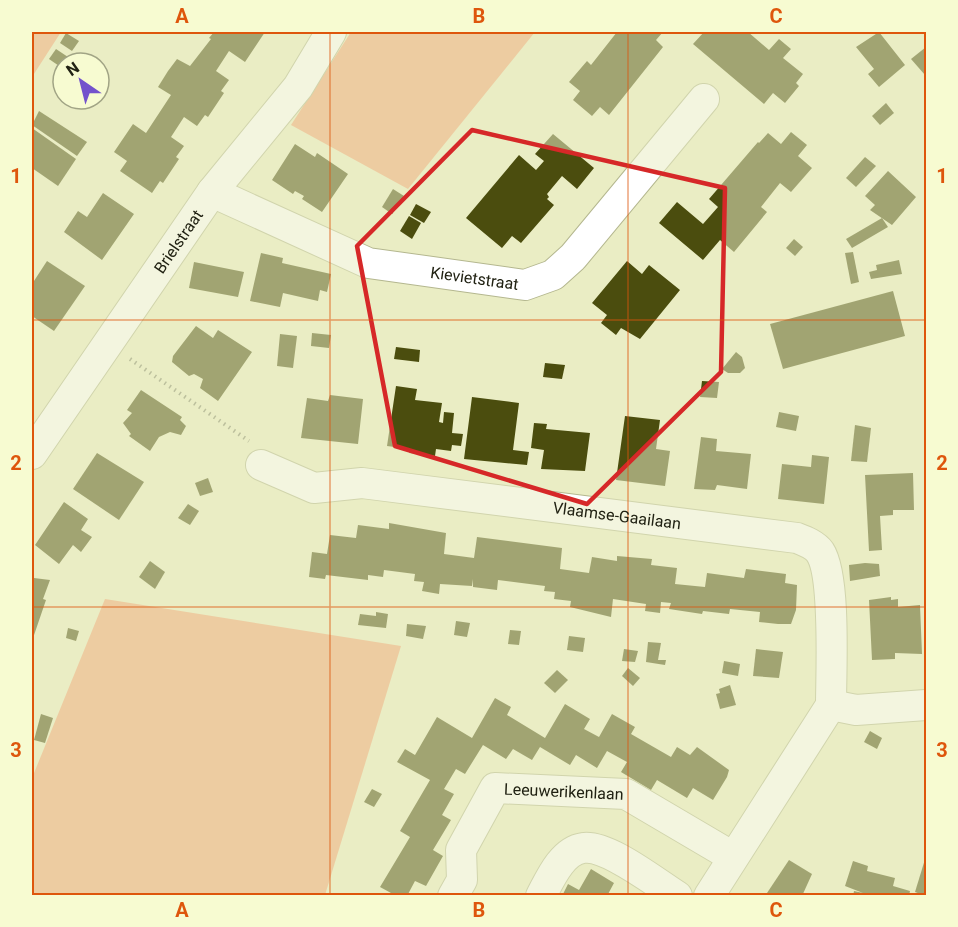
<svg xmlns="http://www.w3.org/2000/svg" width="958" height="927" font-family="Roboto,sans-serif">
  <rect width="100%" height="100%" fill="#eaedc4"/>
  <g fill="#f2a476">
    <path d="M32,32H61L32,77Z"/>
    <path d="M351,32H535L408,189L291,125Z"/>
    <path d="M105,599L401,646L325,895H32V778Z"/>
  </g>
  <g fill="#4b4d0e">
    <path d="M214,32H265L245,62L229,51L216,71L229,80L221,91L224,93L208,117L205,115L197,126L184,117L171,137L184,146L176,157L179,159L163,183L160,181L152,193L120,171L127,161L114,152L133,124L146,133L171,95L158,87L168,71L177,59L190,66L211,39L209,38Z"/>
    <path d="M617,32H663L656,40L663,47L609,115L600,107L592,116L573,100L580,91L569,82L587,61L591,65Z"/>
    <path d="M704,32H748L769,50L779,39L791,49L783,58L803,74L796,83L799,86L785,103L773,93L764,104L693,44Z"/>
    <path d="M879,32L905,65L879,87L868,74L874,69L856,47Z"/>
    <path d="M66,33L79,41L72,51L60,43Z"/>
    <path d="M926,47V74L925,75L911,59Z"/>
    <path d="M56,49L68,57L62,68L49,59Z"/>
    <path d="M886,103L894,113L880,125L872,116Z"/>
    <path d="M39,111L87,142L77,156L32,125Z"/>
    <path d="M32,128L76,159L58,186L32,168Z"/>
    <path d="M791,132L807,145L798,156L812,168L791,192L780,183L761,207L767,212L734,252L720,240L703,260L659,223L677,202L703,224L718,207L709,199L758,142L759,143L768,133L781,144Z"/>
    <path d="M553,134L594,168L577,189L562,176L547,194L549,197L547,199L554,205L521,243L512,236L502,248L466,218L519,155L536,170L544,161L535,154Z"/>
    <path d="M295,144L315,157L317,153L348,174L322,212L302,199L304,196L295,191L293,194L272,180Z"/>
    <path d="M865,157L876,166L856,187L846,178Z"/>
    <path d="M888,171L916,197L892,225L870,210L875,205L865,196Z"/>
    <path d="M393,189L404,196L392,214L382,207Z"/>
    <path d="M103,193L134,214L102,260L64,232L78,211L87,217Z"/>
    <path d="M416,204L431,212L424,223L410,215Z"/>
    <path d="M409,216L421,223L412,239L400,231Z"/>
    <path d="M882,218L888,227L852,248L846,239Z"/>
    <path d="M794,239L803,247L795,256L786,248Z"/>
    <path d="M853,252L859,282L851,284L845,253Z"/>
    <path d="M261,253L283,258L282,263L331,274L327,292L320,290L318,301L283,293L280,307L250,301Z"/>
    <path d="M899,260L902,274L871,279L869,272L877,270L876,265Z"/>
    <path d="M47,261L85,286L54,331L32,316V284Z"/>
    <path d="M627,261L642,274L649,265L680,290L640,339L621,328L616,335L601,323L607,315L592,303Z"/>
    <path d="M194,262L244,272L238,297L189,288Z"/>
    <path d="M893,291L905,336L783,369L770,324Z"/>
    <path d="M196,326L213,338L218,330L252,352L218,401L200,388L203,379L194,374L189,376L172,362L173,356Z"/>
    <path d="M312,333L331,335L329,348L311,346Z"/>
    <path d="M280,334L297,336L293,368L277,366Z"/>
    <path d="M396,347L420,350L419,362L394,359Z"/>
    <path d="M736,352L742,357L745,368L740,373H728L722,369Z"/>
    <path d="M545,363L565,365L562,379L543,377Z"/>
    <path d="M702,381L719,382L717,398L700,397Z"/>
    <path d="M396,386L417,389L415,400L442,403L439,422L443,423L444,412L454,413L452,433L463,434L461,446L452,445L451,451L436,449L435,456L409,453L410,449L387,446Z"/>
    <path d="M141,390L182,417L180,420L186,426L181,435L170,432L159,437L150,451L129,436L131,434L123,423L132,413L127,410Z"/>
    <path d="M330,395L363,399L358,444L301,438L307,398L328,401Z"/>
    <path d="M472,397L519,403L513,450L529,452L527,465L464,459Z"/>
    <path d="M779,412L799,416L796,431L776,427Z"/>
    <path d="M625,416L660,420L656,449L670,451L665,486L616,480Z"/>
    <path d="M534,423L547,424L546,429L590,433L585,471L541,469L544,450L531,448Z"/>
    <path d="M855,425L871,428L867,462L851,461Z"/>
    <path d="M701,437L717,439L716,451L751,454L747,489L717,485L715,490L694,489Z"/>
    <path d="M97,453L144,482L119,520L73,489Z"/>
    <path d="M812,455L829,457L824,504L778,499L782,464L811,467Z"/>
    <path d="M913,473L914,510H893V515L880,516L882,550L869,551L865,475Z"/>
    <path d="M208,478L213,492L200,496L195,483Z"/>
    <path d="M64,502L88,519L81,530L92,537L81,552L73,545L59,564L35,545Z"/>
    <path d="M188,504L199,511L190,525L178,518Z"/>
    <path d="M389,523L446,533L444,554L474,558L477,537L562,548L560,569L589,573L592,557L617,561V556L652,559L651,565L677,568L675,584L705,587L707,573L744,578L746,569L786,574L785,583L797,585L796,610L791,624H778L759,622L760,612L730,609L729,614L703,611L702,614L669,609L671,603L661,602L660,613L645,611L646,604L613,599L611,617L570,607L571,601L554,599L555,592L544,591L545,586L498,580L497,590L473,587V579L472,586L440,584L439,594L422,591L424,582L414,581L415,574L384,570L383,577L368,575V580L326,575L325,579L309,577L312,552L327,554L330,535L356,538L358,525L389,529Z"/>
    <path d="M150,561L165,572L155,589L139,577Z"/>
    <path d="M865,563L879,564L880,576L850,581L849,565Z"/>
    <path d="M34,578L50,580L43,599L46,600L32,641V586Z"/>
    <path d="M891,597V600L898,599V607L920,605L922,654L895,653V659L872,660L869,600Z"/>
    <path d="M376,612L388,614L386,628L358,625L360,614L376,616Z"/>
    <path d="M456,621L470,623L467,637L454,635Z"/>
    <path d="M407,624L426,626L423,639L406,636Z"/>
    <path d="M68,628L79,631L76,641L66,638Z"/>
    <path d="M510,630L521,631L519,645L508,644Z"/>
    <path d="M569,636L585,638L583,652L567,650Z"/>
    <path d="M648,642L661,643L658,660H666L665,665L646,662Z"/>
    <path d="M624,649L638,651L635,662L622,661Z"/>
    <path d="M756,649L783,652L779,678L753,676Z"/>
    <path d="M724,661L740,664L738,676L722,673Z"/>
    <path d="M628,668L640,678L633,686L622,676Z"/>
    <path d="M557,670L568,680L555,693L544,683Z"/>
    <path d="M730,685L736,705L720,709L716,694L720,693L719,689Z"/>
    <path d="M495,698L511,707L507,715L545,738L565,704L590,719L584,729L599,737L612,714L635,727L631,734L671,757L677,747L690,755L697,747L729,770L727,777L713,800L693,788L687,798L657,780L651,790L621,772L627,762L607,751L597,768L576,755L570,765L540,747L532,760L513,749L506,759L483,745L465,774L456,769L444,789L454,794L442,815L451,820L433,850L443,856L426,886L415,881L407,896H389L391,893L380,887L410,837L400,831L430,780L397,762L405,749L415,755L437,717L472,738Z"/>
    <path d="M41,714L53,718L45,743L34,740Z"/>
    <path d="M870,731L882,738L877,749L864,742Z"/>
    <path d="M372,789L382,794L374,807L364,802Z"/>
    <path d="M926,856V896L915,892Z"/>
    <path d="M789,860L812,874L802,896H765Z"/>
    <path d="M853,861L868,866L867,871L895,878L893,886L910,891L909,896H853L854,891L863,893L845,886Z"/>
    <path d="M591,869L614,883L607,896H562L568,884L579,890Z"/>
  </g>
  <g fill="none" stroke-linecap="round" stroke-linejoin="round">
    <g stroke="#b4b78f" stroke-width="32">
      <g id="minor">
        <path id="s1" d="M212,192L368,263L525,285L553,275L573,257L704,99"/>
        <path id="s2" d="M32,454L212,192L298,87L331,32"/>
        <path id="s3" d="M261,465L314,488L362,483L797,538C805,541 815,545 820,552C836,576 831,673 831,705"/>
        <path d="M831,705L856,710L926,705"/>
        <path id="s4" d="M453,896L462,880L461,850L495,788L626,794L733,857"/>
        <path d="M541,896C550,879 562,851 583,848C607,844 656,883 677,896"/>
        <path d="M709,896L831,705"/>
      </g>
    </g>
    <path stroke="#878a6d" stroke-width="4" stroke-dasharray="1.5 4.5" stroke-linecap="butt" d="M130,359L249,441"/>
    <use href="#minor" stroke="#fff" stroke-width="30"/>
  </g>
  <path d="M0 0H958V927H0ZM472,130L725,188L721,372L587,504L395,446L357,246Z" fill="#eaedc4" fill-opacity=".55" fill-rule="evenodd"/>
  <path fill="none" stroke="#d62828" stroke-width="4.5" stroke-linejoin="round" d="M472,130L725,188L721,372L587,504L395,446L357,246Z"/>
  <path fill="none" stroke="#de560c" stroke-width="1.5" stroke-opacity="0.55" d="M330,32V896M628,32V896M32,320H926M32,607H926"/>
  <g text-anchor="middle" stroke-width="6" stroke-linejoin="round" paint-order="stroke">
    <g font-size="16" fill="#212213" stroke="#f7fbd1">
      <text dy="6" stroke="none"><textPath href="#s2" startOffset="258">Brielstraat</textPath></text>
      <text dy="6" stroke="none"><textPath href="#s1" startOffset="279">Kievietstraat</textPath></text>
      <text dy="6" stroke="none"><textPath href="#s3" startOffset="363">Vlaamse-Gaailaan</textPath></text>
      <text dy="6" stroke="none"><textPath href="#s4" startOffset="188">Leeuwerikenlaan</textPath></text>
    </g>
  </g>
  <rect width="958" height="927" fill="none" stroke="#f7fbd1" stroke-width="66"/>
  <g transform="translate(81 81) rotate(325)"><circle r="28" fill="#f7fbd1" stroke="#a1a485" stroke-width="1.5"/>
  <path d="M0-4.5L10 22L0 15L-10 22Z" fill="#7352cc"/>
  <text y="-9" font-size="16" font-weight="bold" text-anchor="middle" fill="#212213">N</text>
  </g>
  <rect x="33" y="33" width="892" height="861" fill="none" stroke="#de560c" stroke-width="2"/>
  <g font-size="20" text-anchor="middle" font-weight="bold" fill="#de560c">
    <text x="182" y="23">A</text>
    <text x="479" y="23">B</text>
    <text x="776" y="23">C</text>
    <text x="16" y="183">1</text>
    <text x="942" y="183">1</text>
    <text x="16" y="470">2</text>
    <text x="942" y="470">2</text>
    <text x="16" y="757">3</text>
    <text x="942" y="757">3</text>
    <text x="182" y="917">A</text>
    <text x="479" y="917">B</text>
    <text x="776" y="917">C</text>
  </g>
</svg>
